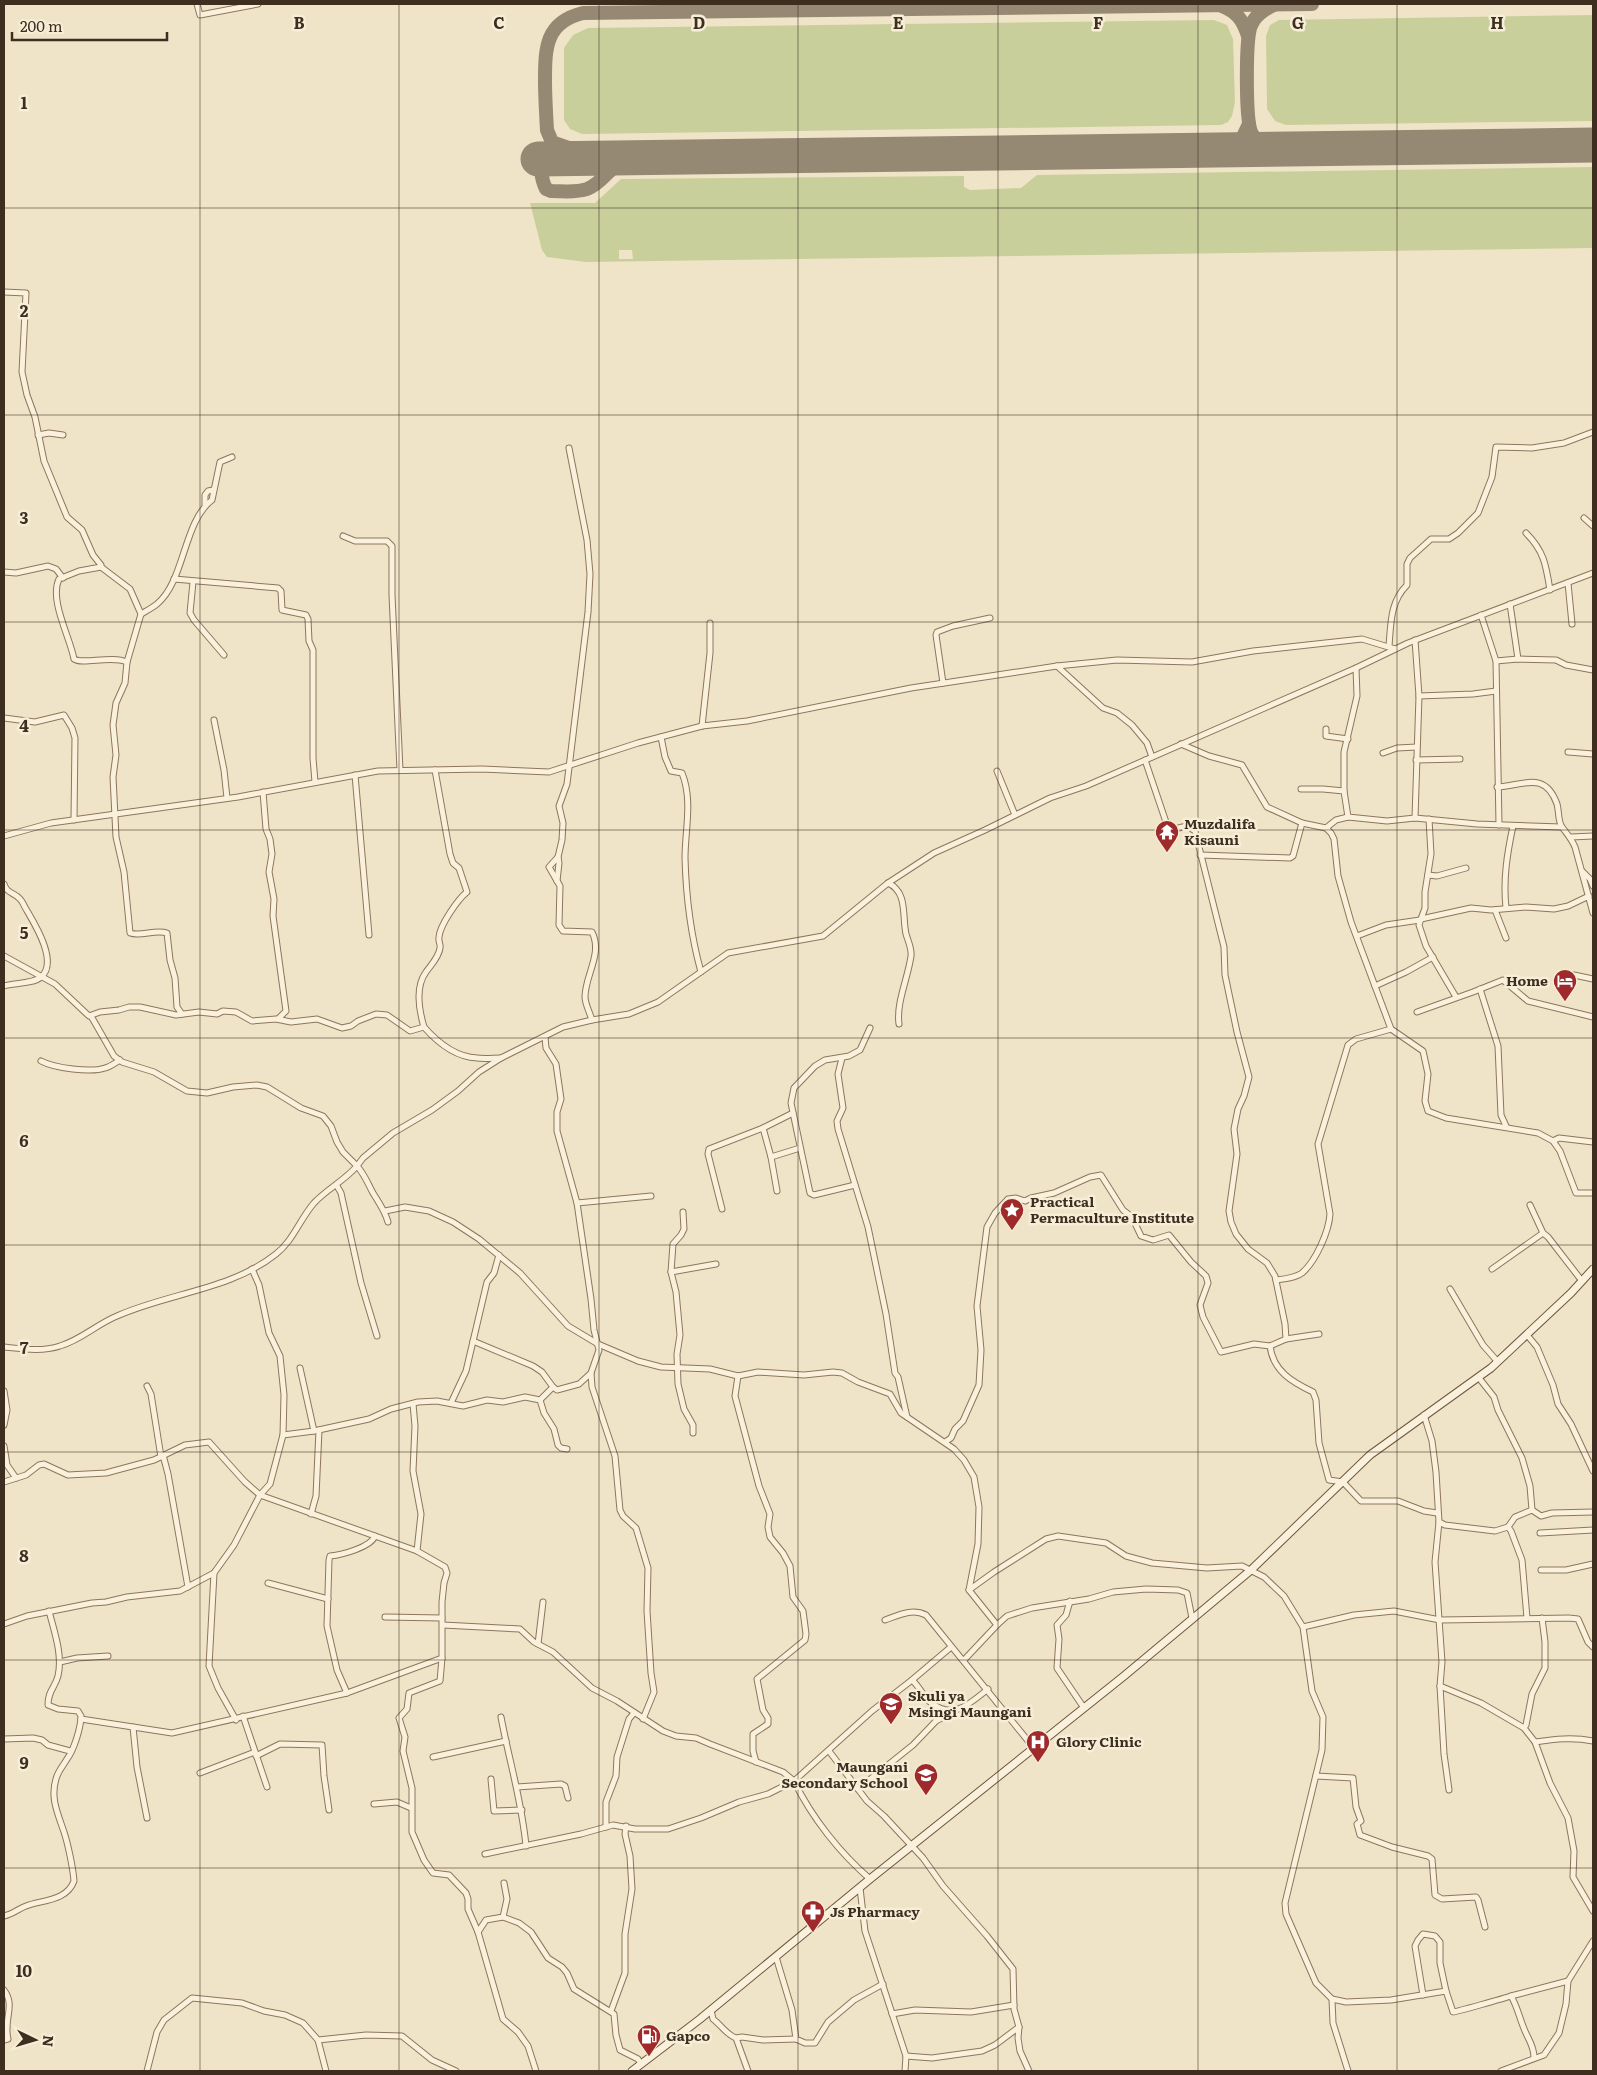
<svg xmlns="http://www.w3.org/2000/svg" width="1597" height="2075" font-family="Literata,serif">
  <rect width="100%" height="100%" fill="#f0e4c8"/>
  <g fill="#c9cf9b" fill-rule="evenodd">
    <path d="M1593,15V121L1286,125L1275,121L1267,109L1266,36L1270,25L1279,20Z"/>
    <path d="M1214,20L1227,25L1233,39L1235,102L1232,116L1228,122L1221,125L582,134L570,129L564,120V48L573,35L588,28Z"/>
    <path d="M1593,167V248L586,262L547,257L542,250L530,203H595L621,179L964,176V187L970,190L1021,188L1037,175ZM619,250H632L633,259H619Z"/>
  </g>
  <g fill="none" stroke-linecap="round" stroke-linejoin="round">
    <g stroke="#968974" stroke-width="14">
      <path d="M1274,5C1263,10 1254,16 1250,28C1246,44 1245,122 1252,134C1259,146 1270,148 1282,149"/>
      <path d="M1222,6C1237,12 1243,20 1248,36"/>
      <path d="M569,148L552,142L547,130C546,113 545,96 545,80C545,47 546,22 583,13L1312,4"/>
      <path d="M1224,150L1242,139L1249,124"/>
      <path d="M594,158L569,148C546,153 535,166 546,189L551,191C562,191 576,193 587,189C605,182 609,164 632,158"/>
    </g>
    <path stroke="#968974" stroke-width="35" d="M538,159L1593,145"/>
    <g stroke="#8d765c" stroke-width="7">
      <g id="minor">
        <path d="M197,4L200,15L258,4"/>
        <path d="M4,292L26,293L22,372L27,395L35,417L44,461L67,517L82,530L93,555L101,565V567L79,571L59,579C49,600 70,637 74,659C83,665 111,655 127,662L125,683L116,703L113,725L116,755L113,777L116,837L124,872L130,933C141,937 155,929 167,933L170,960L175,978L177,1007L182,1014"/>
        <path d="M38,435L49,433L63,435"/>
        <path d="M569,448L587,540L590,574L588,612L567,784L559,806L563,823L562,840L558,857L549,867L560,886L559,925L563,931L592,932C603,954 585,975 585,997C585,1004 590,1013 592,1020"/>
        <path d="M205,505V495L208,491L213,490"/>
        <path d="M1584,518L1593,526"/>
        <path d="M1526,533C1544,551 1546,565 1550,590"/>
        <path d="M343,536L355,541H387L392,546V595L400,770"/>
        <path d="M101,567L130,589L141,614"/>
        <path d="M4,572L16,573L48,566L56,569L63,578"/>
        <path d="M174,579L278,588L281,591L282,610L306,615L308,619L309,641L313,650V758L315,782"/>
        <path d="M193,582L190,613L194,620L224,655"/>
        <path d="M1568,583L1572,624"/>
        <path d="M1510,604L1518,659"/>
        <path d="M1481,615L1496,661L1499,825"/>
        <path d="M1389,646C1391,623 1390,602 1407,585V564L1410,558L1431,539H1449L1458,533L1478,513L1492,477L1496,447L1532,448L1564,443L1593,432"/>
        <path d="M1496,661L1518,659L1556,660L1566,665L1593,670"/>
        <path d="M127,662L141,614C146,611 152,608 157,604C185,581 183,522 212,500L220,462L232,457"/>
        <path d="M1057,666L1103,708L1117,713L1132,725L1147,743L1152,757"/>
        <path d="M1356,668L1357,696L1344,752V791L1348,817L1387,821L1415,818L1477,824L1561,827"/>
        <path d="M943,683L936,635L937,632L953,626L990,618"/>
        <path d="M1419,696L1473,694L1496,691"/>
        <path d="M4,718L35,722L64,715L72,728L75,738L74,820"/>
        <path d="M214,720L224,770L227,798"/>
        <path d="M702,726L710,653V623"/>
        <path d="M1326,729V736L1348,739"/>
        <path d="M661,737L665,757L671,771L682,773C693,800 685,830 685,858C686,896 691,936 701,972"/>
        <path d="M1181,744L1209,756L1242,765L1267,807L1302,823L1326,828L1331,833L1334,839L1338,876L1351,922L1391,1029L1423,1051L1428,1074L1425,1101L1428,1111L1446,1118L1538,1133L1553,1141L1560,1151L1576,1193H1593"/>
        <path d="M1568,752L1593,754"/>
        <path d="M1383,753L1397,748L1417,747"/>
        <path d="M1145,760L1167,825L1174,829L1187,826L1195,831L1224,947L1225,975L1237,1032L1249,1077L1244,1096L1238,1109L1234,1129L1237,1154L1229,1211L1231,1222L1236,1234L1248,1249L1267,1263L1275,1276L1285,1324L1286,1339L1270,1346"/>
        <path d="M1416,760L1460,759"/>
        <path d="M997,771L1015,815"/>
        <path d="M355,775L369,935"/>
        <path d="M1497,787C1525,785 1545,771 1557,804C1559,811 1558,822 1562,827C1567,834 1571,838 1575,847L1593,913"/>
        <path d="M1301,789H1323L1344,791"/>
        <path d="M263,792L266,829L270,839L272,854L269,872L274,899L273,916L286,1011L278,1019"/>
        <path d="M1415,818L1419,696L1415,640"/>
        <path d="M1326,828L1336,820L1348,817"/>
        <path d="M4,836L51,823L238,797L378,771L482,769L549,772L638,743L702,726L747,721L911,688L1057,666L1117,660L1192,662L1253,651L1362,639L1395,649"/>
        <path d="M1571,837L1593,836"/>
        <path d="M1200,855L1290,858L1293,856L1302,823"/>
        <path d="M1583,872L1590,879L1593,886"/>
        <path d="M1428,875L1437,876L1466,868"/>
        <path d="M557,881L559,863L558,857"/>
        <path d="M888,883C908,892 902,916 906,934C908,941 912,949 911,956C908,978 896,1003 899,1024"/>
        <path d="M4,884C7,894 14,892 20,899C23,902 24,906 26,909C34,923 59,962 41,977C33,984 14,983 4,986"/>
        <path d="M1506,908C1503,880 1507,854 1513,826"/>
        <path d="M1495,910L1506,938"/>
        <path d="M1421,919L1425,908V892L1431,854L1429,819"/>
        <path d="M1357,936L1386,925L1420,920"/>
        <path d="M4,956L55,984L89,1016L100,1012L119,1010L129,1007H140L176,1015L199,1012L217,1014L223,1011L236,1012L252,1021L276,1019L291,1022L317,1019L342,1028L351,1026L358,1021L376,1014L387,1015L410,1031L424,1027C438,1043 455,1057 477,1058C485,1059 493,1058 501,1058"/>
        <path d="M1574,975L1593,979"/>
        <path d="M1375,986L1406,972L1433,957"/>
        <path d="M1480,989L1498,1046L1501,1115L1506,1126"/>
        <path d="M1456,997L1426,946L1419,925L1421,919L1471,908L1491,910L1526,907L1554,909L1568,906L1589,896"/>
        <path d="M1417,1012L1473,992L1503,980L1528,1001L1593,1017"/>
        <path d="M91,1016L114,1056L122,1062L154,1072L187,1091L207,1093L233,1087L257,1085L267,1087L301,1108L323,1116L331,1126L337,1142L343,1152L357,1166L363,1158L393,1133L432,1110L458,1091L479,1072L501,1058L563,1027L592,1020L629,1014L658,1002L728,953L823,936L888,883L934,853L985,830L1050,798L1086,786L1356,668L1408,643L1593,573"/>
        <path d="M424,1027C419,1010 415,987 426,972C431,965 439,957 440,948C441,945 438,941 439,937C440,925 458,899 467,892L459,868L453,863L450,854L435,770"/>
        <path d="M545,1037L546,1048L556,1064L561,1099L557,1112V1131L577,1203L591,1299L594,1330L599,1350L591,1373L592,1387L615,1456L620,1510L623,1516L636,1528L648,1568L647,1611L651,1673L654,1692L643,1719"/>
        <path d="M842,1058L838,1074L843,1108L837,1121L838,1129L868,1227L886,1314L895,1373L898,1377L907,1417"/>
        <path d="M41,1061C54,1068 91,1073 105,1068C110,1067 115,1063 120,1060"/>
        <path d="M1553,1141L1559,1138L1593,1142"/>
        <path d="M771,1157L800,1148"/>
        <path d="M855,1185L814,1195L810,1193L791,1103L794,1088L815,1066L825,1060L849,1056L860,1050L870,1028"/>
        <path d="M337,1186L341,1193L361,1283L377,1336"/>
        <path d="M777,1191L771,1157L763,1128L793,1113"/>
        <path d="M577,1203L651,1196"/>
        <path d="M1530,1205L1543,1233L1548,1237L1582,1281"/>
        <path d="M722,1209L708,1154L709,1149L763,1128"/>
        <path d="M385,1211L405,1207L429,1211L453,1222L479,1239L520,1273L568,1326L598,1344L638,1361L661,1367L710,1369L738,1376L735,1396L759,1486L770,1514L768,1527L770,1537L783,1553L790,1566L793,1597L803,1611L806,1634L805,1640L757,1679L763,1710L768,1718V1724L753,1734V1751L756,1762"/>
        <path d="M683,1212L684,1229L681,1235L673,1244L671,1272L676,1292L680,1335L677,1354L678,1384L684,1409L693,1425V1433"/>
        <path d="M1492,1269L1543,1233"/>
        <path d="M671,1272L716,1264"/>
        <path d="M1276,1280C1285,1279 1295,1278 1302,1273C1316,1261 1329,1231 1330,1214L1318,1144L1348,1045L1356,1039L1391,1029"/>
        <path d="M1450,1289L1483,1345L1498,1362"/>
        <path d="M1527,1335L1537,1347L1553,1385L1558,1404L1571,1424L1593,1471"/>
        <path d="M1286,1339L1319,1334"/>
        <path d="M473,1341L533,1366L542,1372L553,1387L540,1400"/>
        <path d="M4,1347C23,1349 42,1352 60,1346C81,1340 97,1324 117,1316C168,1293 231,1290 276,1254C293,1241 300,1219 314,1203C327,1189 344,1181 357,1166C365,1175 368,1184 373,1193C379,1203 385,1211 388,1222"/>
        <path d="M300,1368L314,1431"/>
        <path d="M738,1376L758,1372L804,1375L833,1372L842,1373L858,1382L890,1394L901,1413L954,1449L964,1460L974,1477L979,1507L978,1544L969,1590L997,1625L964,1660"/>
        <path d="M1479,1378L1494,1397L1498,1410L1522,1458L1530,1486L1532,1510L1515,1517L1508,1527"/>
        <path d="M147,1386L151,1394L161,1457"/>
        <path d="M553,1387L557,1390L579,1384L591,1373"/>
        <path d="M4,1391L7,1410L4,1425"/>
        <path d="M451,1403L466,1371L487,1282L494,1273L499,1255"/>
        <path d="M413,1404L415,1426L413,1471L421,1514L417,1551L445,1567L447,1573L444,1583L442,1602V1658L440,1681L409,1693L407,1709L399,1718L405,1737L403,1751L412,1788V1832L424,1860L433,1873L449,1875L466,1893L468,1899V1909L478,1932L503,2019L518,2032L528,2046L536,2071"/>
        <path d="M1424,1415L1432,1441L1436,1472L1439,1522L1435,1562L1442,1662L1440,1686L1444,1754L1449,1790"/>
        <path d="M283,1435L314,1431L369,1419L391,1409L418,1402L437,1401L463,1406L487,1400L503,1402L525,1397L540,1400L544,1413L554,1429L558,1445L561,1448L567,1449"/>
        <path d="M945,1442L951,1438L955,1429L963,1421L979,1385L981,1350L977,1306L987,1227L995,1213L1008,1199L1016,1198L1025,1201L1031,1198L1054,1193L1090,1177L1101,1175L1123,1210L1132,1217L1141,1236L1153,1240L1169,1235L1191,1262L1206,1276L1208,1283L1200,1305L1203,1317L1221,1352L1254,1344L1270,1346C1273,1371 1292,1382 1313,1392L1316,1400L1319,1443L1329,1480L1343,1482L1361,1501H1398L1424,1511L1437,1513"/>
        <path d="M4,1446L7,1465L16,1478"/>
        <path d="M163,1455L168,1474L188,1587"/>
        <path d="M4,1482L26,1475L39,1465L44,1464L68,1475L106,1473L154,1460L185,1445L209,1442L245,1482L260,1495L270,1484L283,1435L284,1395L280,1356L269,1333L259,1285L252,1269"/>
        <path d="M1532,1510L1541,1516L1552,1513L1593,1512"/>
        <path d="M311,1514L316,1496L319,1430"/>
        <path d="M1439,1522L1445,1525L1495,1531L1508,1527L1511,1531L1522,1560L1527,1618"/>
        <path d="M1540,1533L1593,1530"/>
        <path d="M1541,1570H1566L1593,1564"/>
        <path d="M214,1573L209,1666L218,1688L236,1720"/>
        <path d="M268,1583L328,1599"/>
        <path d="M969,1590L994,1572L1046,1539L1058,1536L1106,1543L1126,1556L1152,1563L1207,1568L1242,1566L1264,1577L1284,1596L1303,1627L1312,1691L1323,1717L1322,1750L1285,1903L1286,1914L1316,1983L1332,1999L1346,2002L1391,2000L1446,1991L1453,2012C1456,2012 1505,1998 1511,1996C1517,2006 1519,2016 1523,2026C1527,2038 1534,2045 1534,2057"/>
        <path d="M1070,1601L1066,1615L1057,1625L1059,1639L1057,1668L1084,1708"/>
        <path d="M385,1617L442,1618"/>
        <path d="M1542,1618L1545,1642V1668L1532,1694L1526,1725L1524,1728L1535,1742L1550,1783L1568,1818L1574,1851L1573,1877L1593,1911"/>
        <path d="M885,1620C899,1615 912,1608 926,1615L1033,1747"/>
        <path d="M4,1624L27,1616L92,1603L106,1602L127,1597L180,1591L214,1573L234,1545L260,1495L417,1551"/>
        <path d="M443,1625L520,1629L534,1642L553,1652L592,1688L617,1701L663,1731L676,1736L696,1738L710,1744L783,1772L794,1781L768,1794L739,1802L701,1818L668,1829H635L613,1825L581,1834L485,1854"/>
        <path d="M997,1625L1007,1616L1032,1608L1089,1599L1113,1592L1146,1589L1178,1590L1187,1593L1192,1618"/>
        <path d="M1303,1627L1354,1615L1394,1611L1440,1620L1569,1618L1578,1619L1588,1642L1593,1647"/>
        <path d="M538,1644L543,1602"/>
        <path d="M60,1662L77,1658L108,1656"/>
        <path d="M912,1680L951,1647"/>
        <path d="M1440,1686L1481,1703L1524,1728"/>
        <path d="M347,1693L337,1670L327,1626L329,1560L330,1556C342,1555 371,1547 375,1536"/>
        <path d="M243,1716L267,1787"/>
        <path d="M501,1717C509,1760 522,1802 526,1846"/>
        <path d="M81,1719L172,1733L347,1693L442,1658"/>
        <path d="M133,1727L137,1767L147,1818"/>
        <path d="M4,1739L33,1738L42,1740L48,1745L70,1751"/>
        <path d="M1535,1742C1555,1739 1573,1737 1593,1741"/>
        <path d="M829,1751L867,1801L884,1816L923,1858L943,1886L987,1936L1013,1969L1014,2009L1019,2027L1018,2038L1020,2051L1029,2071"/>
        <path d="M256,1756L280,1744L322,1745L324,1776L329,1810"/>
        <path d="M433,1757L506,1741"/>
        <path d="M200,1773L255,1752"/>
        <path d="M1316,1776L1353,1778L1356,1807L1361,1821L1357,1824L1360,1835L1392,1847L1428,1856L1432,1859L1435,1895L1442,1899L1476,1897L1478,1900L1485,1927"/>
        <path d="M491,1779L494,1811L522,1810"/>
        <path d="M517,1787L561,1784L565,1786L568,1798"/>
        <path d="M858,1789L913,1745L936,1721L955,1711"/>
        <path d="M374,1804L397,1802L411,1808"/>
        <path d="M606,1827V1802L616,1776L617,1757L629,1719L634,1713"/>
        <path d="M870,1879C840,1853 812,1818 794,1781L872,1711L912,1680C919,1686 923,1696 930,1702C953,1721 969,1704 988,1689"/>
        <path d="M860,1888L865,1931L906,2056L905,2071"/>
        <path d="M4,1916C13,1914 18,1909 26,1906C42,1900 67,1901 74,1881C73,1868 68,1844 64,1832C58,1814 50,1798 56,1779C58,1771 63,1766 67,1759C74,1750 81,1727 81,1716L78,1711L58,1709L48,1705C48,1690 55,1688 58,1676C63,1655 54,1631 49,1611"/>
        <path d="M503,1917L519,1923L531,1932L548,1958L562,1967L567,1973L574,1989L614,2014L616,2035L620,2050L638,2059L641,2064"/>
        <path d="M478,1932L486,1920L503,1917L507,1899L504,1883"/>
        <path d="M776,1957L792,2010L796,2039L805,2043H815L828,2022L854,2000L883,1984"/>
        <path d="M1423,1995L1415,1946L1418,1940L1423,1934L1435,1936L1440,1942V1963L1446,1991"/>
        <path d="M1511,1996L1568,1981"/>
        <path d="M1332,1999L1333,2023L1348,2071"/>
        <path d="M711,2010L713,2019C721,2025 727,2035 736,2038L748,2071"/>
        <path d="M611,2011L625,1973V1934L632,1889L630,1856L625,1834L626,1826"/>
        <path d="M892,2014L915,2010L971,2012L1014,2005"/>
        <path d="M736,2038L742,2037L763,2040L796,2039"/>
        <path d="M4,2040L8,2039C3,2019 16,2006 4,1990"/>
        <path d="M318,2040L326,2071"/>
        <path d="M906,2056L932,2058L982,2051L995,2045L1019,2027"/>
        <path d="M147,2071L157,2032L164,2020L192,1998L242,2003L264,2011L285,2015L303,2023L318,2040L366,2035L402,2036L432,2060L456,2071"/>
        <path d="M1501,2071L1544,2055L1559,2033L1566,2004L1568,1981L1593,1941"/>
      </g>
    </g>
    <g stroke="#6f573f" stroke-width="9">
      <path id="secondary" d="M632,2071L700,2019L870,1879L1124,1676L1251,1570L1370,1455L1491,1368L1571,1293L1593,1269"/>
    </g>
    <use href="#minor" stroke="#faf1dc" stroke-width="5"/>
    <use href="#secondary" stroke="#faf1dc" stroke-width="7"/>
  </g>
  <path fill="none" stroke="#3d2e20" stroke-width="1" stroke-opacity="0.55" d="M200,4V2071M399,4V2071M599,4V2071M798,4V2071M998,4V2071M1198,4V2071M1397,4V2071M4,208H1593M4,415H1593M4,622H1593M4,830H1593M4,1038H1593M4,1245H1593M4,1452H1593M4,1660H1593M4,1868H1593"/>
  <defs>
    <g id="temple-pin" transform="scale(1.25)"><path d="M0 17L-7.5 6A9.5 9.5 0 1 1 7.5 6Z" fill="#9e2a2b" stroke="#f7eed8"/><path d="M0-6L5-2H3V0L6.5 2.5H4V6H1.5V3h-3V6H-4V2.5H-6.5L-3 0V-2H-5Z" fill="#fff"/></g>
    <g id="hotel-pin" transform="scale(1.25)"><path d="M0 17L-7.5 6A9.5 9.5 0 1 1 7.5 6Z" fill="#9e2a2b" stroke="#f7eed8"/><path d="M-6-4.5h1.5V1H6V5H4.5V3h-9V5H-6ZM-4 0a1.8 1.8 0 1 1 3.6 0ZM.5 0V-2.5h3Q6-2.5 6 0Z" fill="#fff"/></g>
    <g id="sight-pin" transform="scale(1.25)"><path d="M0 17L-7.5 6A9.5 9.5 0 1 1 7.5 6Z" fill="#9e2a2b" stroke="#f7eed8"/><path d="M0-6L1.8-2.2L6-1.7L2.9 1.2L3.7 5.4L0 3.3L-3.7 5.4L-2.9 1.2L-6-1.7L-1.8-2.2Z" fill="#fff"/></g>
    <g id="school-pin" transform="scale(1.25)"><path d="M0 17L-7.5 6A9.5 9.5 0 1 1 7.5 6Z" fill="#9e2a2b" stroke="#f7eed8"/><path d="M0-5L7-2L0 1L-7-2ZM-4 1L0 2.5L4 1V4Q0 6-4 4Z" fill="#fff"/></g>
    <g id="hospital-pin" transform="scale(1.25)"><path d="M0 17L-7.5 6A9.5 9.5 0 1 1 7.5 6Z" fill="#9e2a2b" stroke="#f7eed8"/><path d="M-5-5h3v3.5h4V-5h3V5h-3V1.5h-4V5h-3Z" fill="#fff"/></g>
    <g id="pharmacy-pin" transform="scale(1.25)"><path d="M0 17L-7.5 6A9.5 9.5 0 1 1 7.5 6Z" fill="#9e2a2b" stroke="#f7eed8"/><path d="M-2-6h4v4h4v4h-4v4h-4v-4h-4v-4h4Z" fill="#fff"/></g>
    <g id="fuel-pin" transform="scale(1.25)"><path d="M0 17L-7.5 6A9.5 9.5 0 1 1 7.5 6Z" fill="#9e2a2b" stroke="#f7eed8"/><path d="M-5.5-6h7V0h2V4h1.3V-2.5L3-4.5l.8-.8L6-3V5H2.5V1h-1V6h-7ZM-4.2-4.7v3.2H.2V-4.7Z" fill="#fff"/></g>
  </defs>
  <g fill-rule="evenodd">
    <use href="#temple-pin" x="1167" y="832"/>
    <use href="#hotel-pin" x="1565" y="981"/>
    <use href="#sight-pin" x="1012" y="1210"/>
    <use href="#school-pin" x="891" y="1704"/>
    <use href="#hospital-pin" x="1038" y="1742"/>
    <use href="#school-pin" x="926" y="1775"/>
    <use href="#pharmacy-pin" x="813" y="1912"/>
    <use href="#fuel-pin" x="649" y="2036"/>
  </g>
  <g text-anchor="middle" stroke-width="5" stroke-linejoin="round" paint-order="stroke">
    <g font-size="14" font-weight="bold" fill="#3d2e20" stroke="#f7eed8" text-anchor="start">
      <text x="1184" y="829">Muzdalifa<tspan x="1184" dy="16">Kisauni</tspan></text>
      <text x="1548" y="986" text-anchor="end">Home</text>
      <text x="1030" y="1207">Practical<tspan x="1030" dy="16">Permaculture Institute</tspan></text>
      <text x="908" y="1701">Skuli ya<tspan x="908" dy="16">Msingi Maungani</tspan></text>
      <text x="1056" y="1747">Glory Clinic</text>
      <text x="908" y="1772" text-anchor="end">Maungani<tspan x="908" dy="16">Secondary School</tspan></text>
      <text x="830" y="1917">Js Pharmacy</text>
      <text x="666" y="2041">Gapco</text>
    </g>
  </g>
  <g font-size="16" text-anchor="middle" font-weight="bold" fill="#3d2e20" stroke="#f7eed8" stroke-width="5" stroke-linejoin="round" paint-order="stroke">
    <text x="299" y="29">B</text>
    <text x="499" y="29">C</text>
    <text x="699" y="29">D</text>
    <text x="898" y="29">E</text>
    <text x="1098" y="29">F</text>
    <text x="1298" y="29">G</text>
    <text x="1497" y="29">H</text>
    <text x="24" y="109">1</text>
    <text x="24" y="317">2</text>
    <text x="24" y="524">3</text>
    <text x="24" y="732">4</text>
    <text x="24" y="939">5</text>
    <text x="24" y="1147">6</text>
    <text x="24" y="1354">7</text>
    <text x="24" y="1562">8</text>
    <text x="24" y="1769">9</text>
    <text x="24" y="1977">10</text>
  </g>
  <rect width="1597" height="2075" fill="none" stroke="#3d2e20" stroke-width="10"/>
  <g transform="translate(35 2040) rotate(95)" stroke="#f7eed8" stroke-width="4" paint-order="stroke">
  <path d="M0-4L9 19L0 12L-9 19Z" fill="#3d2e20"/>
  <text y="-8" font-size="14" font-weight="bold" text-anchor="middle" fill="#3d2e20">N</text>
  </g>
  <path d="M12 32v8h155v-8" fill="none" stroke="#3d2e20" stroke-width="2.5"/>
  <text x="20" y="32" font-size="15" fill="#3d2e20" stroke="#f7eed8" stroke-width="4" paint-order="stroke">200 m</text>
</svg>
